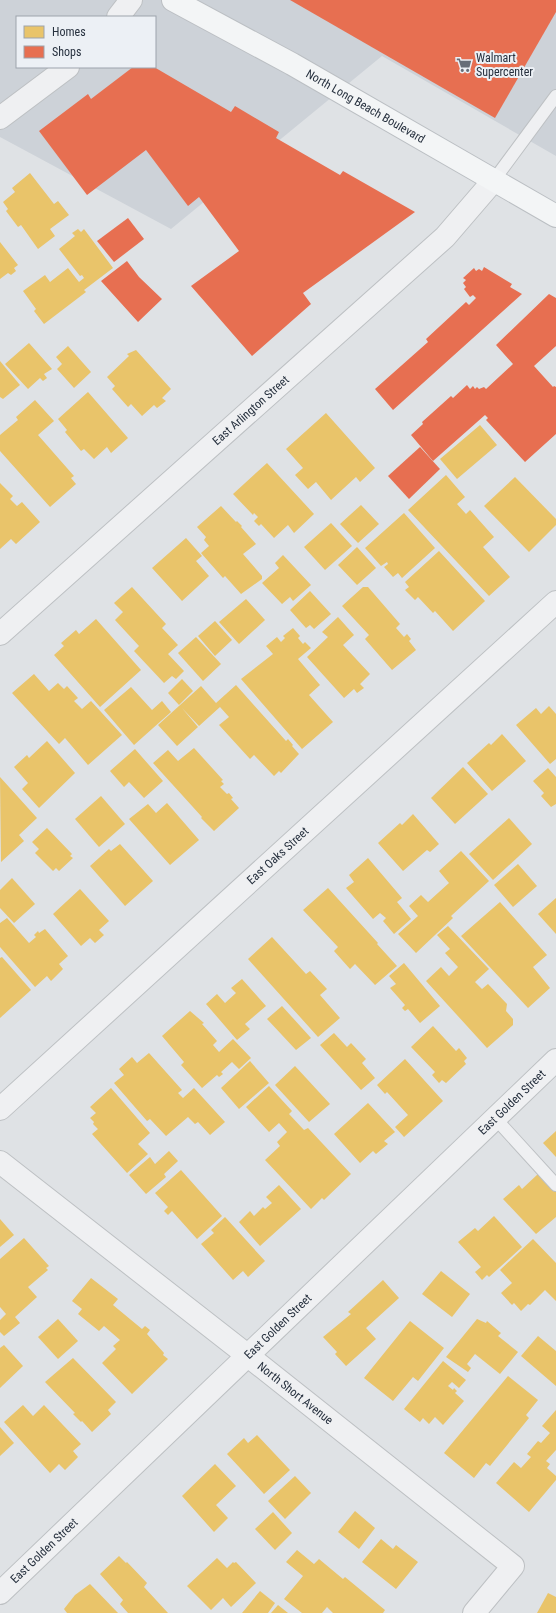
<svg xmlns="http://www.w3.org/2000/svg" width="556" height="1613" font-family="'Roboto Condensed',sans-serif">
  <rect width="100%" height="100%" fill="#dfe2e5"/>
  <path fill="#cdd2d8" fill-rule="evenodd" d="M0,0H556V156L382,56L171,229L0,137ZM17,17H155V67H17Z"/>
  <g fill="#e9c46a">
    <path d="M30,173L54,204L58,201L69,215L50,229L55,236L38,249L21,225L18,227L6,211L8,209L3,202L15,192L12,188Z"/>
    <path d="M78,229L81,232L84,229L113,268L84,290L86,292L44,324L34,311L36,309L23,291L45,275L50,282L68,268L79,282L84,278L82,275L80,276L59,249L75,236L72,233Z"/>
    <path d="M0,242L18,265L14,268L16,271L11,275L8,273L0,279Z"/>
    <path d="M29,343L52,369L44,374L47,378L43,381L40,378L28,389L5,364Z"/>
    <path d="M68,346L91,372L74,388L57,369L62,364L56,357Z"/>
    <path d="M136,350L171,389L162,398L166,401L157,408L154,405L142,416L131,404L128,407L112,389L115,386L107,377L129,356L127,354Z"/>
    <path d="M0,361L20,385L3,399L0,397Z"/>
    <path d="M88,392L128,438L111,453L107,447L94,459L84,449L81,451L65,432L67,430L58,419Z"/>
    <path d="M35,400L54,421L38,435L74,476L71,478L76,484L50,507L0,451V435L18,420L16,417Z"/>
    <path d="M326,413L375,468L360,482L356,477L331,500L316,482L308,489L295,475L303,468L286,449Z"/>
    <path d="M480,425L497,445L457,479L440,459Z"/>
    <path d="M267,463L314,514L294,533L288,525L274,538L261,524L259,526L254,521L258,517L254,513L253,515L233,494Z"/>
    <path d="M446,475L465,497L457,504L466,514L470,510L494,537L483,547L510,577L489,596L408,510Z"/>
    <path d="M515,477L556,519V525L529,552L484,506Z"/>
    <path d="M0,483L13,496L10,499L17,506L22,502L40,522L16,544L11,539L0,549Z"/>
    <path d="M361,505L379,524L358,543L340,524Z"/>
    <path d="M221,506L236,522L237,521L242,526L241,527L256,544L243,554L262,576V579L241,594L225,576L223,578L201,553L209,546L204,540L206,537L197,527Z"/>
    <path d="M404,513L435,548L402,578L398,573L393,577L384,567L388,564L387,562L381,566L365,548Z"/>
    <path d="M331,523L352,546L325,570L304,547Z"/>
    <path d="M186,538L202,556L196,561L209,576L182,601L152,568Z"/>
    <path d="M357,547L376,568L357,585L338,565Z"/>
    <path d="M439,551L485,601L453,631L435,611L433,613L418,597L415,600L405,590L409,587L405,582Z"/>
    <path d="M283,555L311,585L293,601L290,597L282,604L262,583L279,568L275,563Z"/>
    <path d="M132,587L166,624L162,628L178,645L168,654L184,671L176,679L172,676L164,683L134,651L139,646L115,620L123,612L114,603Z"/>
    <path d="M363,587H368L400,624L396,628L404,637L407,634L411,639L409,641L416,650L392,670L365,639L369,635L342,606Z"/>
    <path d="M310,591L331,614L314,629L310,625L306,628L290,610Z"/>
    <path d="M246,599L265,620L239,644L219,622Z"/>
    <path d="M338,617L354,635L343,645L370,674L360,684L364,688L357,693L354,689L344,698L307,657L328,637L322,632Z"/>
    <path d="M96,619L141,670L100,707L54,655L64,646L61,643L76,630L79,634Z"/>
    <path d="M215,621L232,640L215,656L198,636Z"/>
    <path d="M293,628L300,636L298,638L303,644L305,642L311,648L298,659L320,685L309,695L333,722L302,749L241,679L273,654L266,646L277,637L281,642L285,638L283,636Z"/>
    <path d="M196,637L221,664L203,681L178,653Z"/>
    <path d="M34,674L49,691L58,683L64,689L67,686L78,698L74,701L82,709L91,701L122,735L88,765L65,738L59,744L12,693Z"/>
    <path d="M182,679L193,691L179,705L168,693Z"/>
    <path d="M236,685L286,741L288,739L293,745L292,746L299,754L281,773L279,771L274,776L254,755L250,759L219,725L229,717L220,707L199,726L182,708L198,727L177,746L158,725L201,686L216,703Z"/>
    <path d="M131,687L152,710L162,701L171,712L134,745L104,710Z"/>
    <path d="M549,706L556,714V759L550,764L516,725L536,708L541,714Z"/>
    <path d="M502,734L526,761L492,791L467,763L489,743L491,745Z"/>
    <path d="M47,741L75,773L39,808L22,789L28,783L14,767L27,755L29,758Z"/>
    <path d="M194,748L223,780L221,781L224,784L220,787L227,794L229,793L233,798L231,799L239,808L214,831L201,818L202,817L153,763L168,750L178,761Z"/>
    <path d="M135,749L163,781L144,798L129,782L124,787L110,771Z"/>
    <path d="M463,767L488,794L455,824L431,798Z"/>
    <path d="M548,768L556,777V804L551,807L541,796L544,793L533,781Z"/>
    <path d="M0,777L37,818L19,835L24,841L1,862Z"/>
    <path d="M101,796L125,824L99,847L75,819Z"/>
    <path d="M167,803L199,840L170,865L129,819L148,804L156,813Z"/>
    <path d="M413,814L439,844L430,852L427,850L403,871L378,843L400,823L402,825Z"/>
    <path d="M509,818L532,844L493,880L469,854Z"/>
    <path d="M47,828L72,854L70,856L73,858L59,871L56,868L53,871L35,853L39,849L32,842Z"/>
    <path d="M120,844L153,881L125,906L90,866L109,849L111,851Z"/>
    <path d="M461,851L489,881L451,916L453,918L416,953L398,934L418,916L409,906L421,895L428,902L449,883L439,871Z"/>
    <path d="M368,858L402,898L397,902L411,919L394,934L383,921L386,918L380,913L373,919L346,888L354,882L349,875Z"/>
    <path d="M518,864L537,886L513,907L494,885Z"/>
    <path d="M12,878L35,904L14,923L0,908V890Z"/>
    <path d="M328,888L378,943L377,944L397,966L375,985L355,964L350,969L334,951L338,947L303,910Z"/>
    <path d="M80,889L109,921L99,930L104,935L95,943L90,938L81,946L53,914Z"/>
    <path d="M556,898V934L538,914Z"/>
    <path d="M500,902L547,955L533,967L550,988L528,1008L461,936Z"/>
    <path d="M7,918L29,943L36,937L34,935L38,931L39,933L45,929L68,956L59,964L63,969L51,981L47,976L35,987L0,947V923Z"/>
    <path d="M448,926L489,969L475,982L482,989L488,984L507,1004L506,1011L513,1019V1025L487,1048L426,981L441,967L449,976L458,967L445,953L450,949L437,935Z"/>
    <path d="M272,937L306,974L310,971L327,989L320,995L340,1018L318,1037L248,959Z"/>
    <path d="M2,957L31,990L0,1018V958Z"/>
    <path d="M404,963L440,1006L420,1023L408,1009L405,1011L402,1008L405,1005L390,988L396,984L389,976Z"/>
    <path d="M242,979L266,1006L245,1024L250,1029L237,1040L206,1004L217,994L225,1003L236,993L231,988Z"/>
    <path d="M282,1006L311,1038L296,1050L267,1019Z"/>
    <path d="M190,1011L204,1023L202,1024L217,1041L213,1045L219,1052L233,1039L251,1058L239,1069L232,1062L221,1072L223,1074L219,1077L217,1075L202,1088L181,1065L184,1062L162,1036Z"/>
    <path d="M433,1026L456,1051L459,1048L467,1058L464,1061L466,1064L446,1083L442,1080L439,1083L432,1075L435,1072L411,1047Z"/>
    <path d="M334,1033L347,1047L351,1043L366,1059L362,1063L375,1078L361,1090L320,1045Z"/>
    <path d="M149,1053L182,1090L178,1093L183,1098L194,1088L225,1122L210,1135L198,1122L195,1124L188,1117L166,1136L150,1119L147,1121L114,1083L124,1075L119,1069L132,1057L137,1063Z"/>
    <path d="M405,1059L443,1101L404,1137L395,1127L408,1115L387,1092L385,1094L377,1085Z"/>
    <path d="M250,1061L269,1083L239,1109L221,1088Z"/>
    <path d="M295,1066L330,1104L309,1122L275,1085Z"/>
    <path d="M269,1086L292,1111L289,1114L304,1130L308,1128L351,1174L324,1200L322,1198L311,1209L265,1160L280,1146L277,1142L287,1132L279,1123L269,1132L246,1107Z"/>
    <path d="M111,1088L150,1133L138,1144L148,1154L127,1173L92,1134L98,1129L93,1124L94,1122L90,1118L96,1113L90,1107Z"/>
    <path d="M368,1103L395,1132L384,1141L388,1144L376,1154L373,1151L360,1163L334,1134Z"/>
    <path d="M556,1131V1157L543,1143Z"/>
    <path d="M169,1151L178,1161L164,1174L166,1177L146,1194L129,1175L150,1157L155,1164Z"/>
    <path d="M181,1170L222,1216L197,1239L172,1211L168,1215L164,1211L168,1207L155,1193Z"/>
    <path d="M539,1173L556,1191V1217L536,1234L503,1199L519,1185L522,1189Z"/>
    <path d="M279,1185L301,1209L260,1246L239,1222L250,1211L254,1216L263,1207L265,1209L272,1203L266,1197Z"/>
    <path d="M494,1216L522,1247L489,1277L487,1275L482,1280L475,1272L481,1267L458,1242L475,1228L478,1231Z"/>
    <path d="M225,1217L265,1261L248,1277L243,1271L233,1280L201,1244L214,1233L211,1230Z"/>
    <path d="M0,1219L14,1235L0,1247Z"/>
    <path d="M24,1238L49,1266L46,1268L48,1270L28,1287L37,1297L15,1317L20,1323L4,1336L0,1332V1320L6,1314L0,1307V1259Z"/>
    <path d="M533,1239L556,1263V1301L545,1290L530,1305L528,1304L521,1311L514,1303L512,1305L501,1293L512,1283L500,1270Z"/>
    <path d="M441,1271L470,1294L452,1317L422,1294Z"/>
    <path d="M91,1278L118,1299L113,1305L142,1329L145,1326L150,1330L147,1334L164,1353L163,1355L168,1359L132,1394L102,1363L116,1349L113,1346L120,1340L104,1326L99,1331L78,1314L82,1309L72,1301Z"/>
    <path d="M383,1280L399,1298L366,1328L376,1339L346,1366L335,1354L337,1352L323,1337L351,1314L348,1312Z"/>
    <path d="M58,1319L78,1341L58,1359L38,1337Z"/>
    <path d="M477,1319L486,1323L487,1321L501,1333L498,1336L518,1352L500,1374L475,1354L467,1364L471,1368L468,1372L446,1357Z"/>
    <path d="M410,1321L444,1348L418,1381L413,1377L393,1401L364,1378Z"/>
    <path d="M538,1336L556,1351V1386L521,1356Z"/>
    <path d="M4,1345L23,1366L0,1388V1348Z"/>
    <path d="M73,1358L116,1402L108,1410L111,1414L92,1432L82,1421L81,1422L73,1414L75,1413L45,1382Z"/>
    <path d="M443,1361L466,1380L459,1388L452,1382L448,1386L453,1390L454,1388L457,1391L455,1393L464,1401L443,1425L435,1417L429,1424L423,1418L420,1422L404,1409Z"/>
    <path d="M508,1376L538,1400L526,1415L529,1418L490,1466L486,1463L474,1478L444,1453Z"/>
    <path d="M23,1405L33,1416L44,1405L81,1444L73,1451L78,1457L65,1470L59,1464L50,1473L4,1422Z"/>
    <path d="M556,1410V1450L546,1461L550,1464L547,1468L556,1476V1480L529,1512L496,1483L514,1462L521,1468L531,1457L527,1454L538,1441L541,1443L550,1433L542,1426Z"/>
    <path d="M0,1427L14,1443L0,1456Z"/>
    <path d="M257,1435L290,1470L264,1494L227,1454L244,1438L248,1443Z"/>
    <path d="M215,1464L236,1486L216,1505L228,1518L214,1532L182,1496Z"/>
    <path d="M295,1476L311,1493L285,1519L268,1501Z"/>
    <path d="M355,1511L375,1528L359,1549L338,1532Z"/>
    <path d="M273,1512L292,1533L275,1550L255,1529Z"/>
    <path d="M381,1539L393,1549L396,1545L418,1562L396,1589L362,1562Z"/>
    <path d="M297,1550L314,1564L319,1559L343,1579L345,1577L385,1610L383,1613H333L327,1607L322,1613H302L284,1599L303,1576L286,1562Z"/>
    <path d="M119,1556L126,1563L127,1562L147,1583L144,1587L168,1613H128L120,1604L123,1600L100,1574Z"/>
    <path d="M217,1558L227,1568L233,1562L234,1563L236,1562L256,1583L231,1607L223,1598L211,1610L187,1586Z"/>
    <path d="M90,1584L118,1613H67L64,1609L75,1595Z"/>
    <path d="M260,1591L275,1603L268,1613H242Z"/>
    <path d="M548,1593L556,1597V1613H537Z"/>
    <path d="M278,1605L288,1613H271Z"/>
  </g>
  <g fill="#e76f51">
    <path d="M290,0H556V12L495,118Z"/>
    <path d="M133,67H154L231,112L235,106L279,132L276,138L340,175L343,171L415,212L303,293L311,304L252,356L191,286L239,251L199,197L188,206L146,150L87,195L39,131L88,94L91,99Z"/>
    <path d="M128,218L144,239L114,262L97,241Z"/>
    <path d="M127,261L139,277L162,299L138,322L101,281Z"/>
    <path d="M484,267L512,284L510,287L522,294L393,410L375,389L428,342L426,339L466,302L469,305L476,298L473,295L470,297L464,289L466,287L463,283L466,280L463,278L474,268L476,271L479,269L482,271Z"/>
    <path d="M549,294L556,298V346L534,366L553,387L554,386L556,387V434L525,462L486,420L488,418L485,415L433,461L411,435L423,424L422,422L451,396L453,398L467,385L470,389L473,386L475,389L477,387L479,389L484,387L486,389L513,364L496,345Z"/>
    <path d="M420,447L440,469L409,499L388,476Z"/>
  </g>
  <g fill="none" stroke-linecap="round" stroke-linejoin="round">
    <g stroke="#bdc0c3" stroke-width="14">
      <g id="service">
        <path d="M494,180L556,96"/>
        <path d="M495,1118L556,1185"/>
      </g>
    </g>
    <g stroke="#bdc0c3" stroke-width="24">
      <g id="minor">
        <path d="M118,17L131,0"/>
        <path d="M0,118L68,67"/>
        <path id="s1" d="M0,634L445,237L494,180"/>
        <path id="s2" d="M0,1109L556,602"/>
        <path id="s3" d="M0,1162L247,1355L513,1566L474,1613"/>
        <path id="s4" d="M0,1593L556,1060"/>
      </g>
    </g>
    <g stroke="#bbbfc3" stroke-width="24">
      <g id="primary">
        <path id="s5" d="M173,0L292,64L556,216"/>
      </g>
    </g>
    <use href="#service" stroke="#eff0f2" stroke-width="12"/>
    <use href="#minor" stroke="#eff0f2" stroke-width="22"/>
    <use href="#primary" stroke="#f3f5f6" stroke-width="22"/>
  </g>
  <defs>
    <g id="supermarket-bare" transform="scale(1.2)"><path d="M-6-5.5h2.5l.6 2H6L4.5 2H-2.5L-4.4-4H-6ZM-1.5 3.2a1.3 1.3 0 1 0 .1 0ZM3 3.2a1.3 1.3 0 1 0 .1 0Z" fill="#676e78" stroke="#ecf0f5" stroke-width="2.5" paint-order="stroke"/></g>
  </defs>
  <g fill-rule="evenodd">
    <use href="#supermarket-bare" x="464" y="65"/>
  </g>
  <g text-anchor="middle" stroke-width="4" stroke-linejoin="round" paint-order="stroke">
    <g font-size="12" fill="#26303e" stroke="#ecf0f5" text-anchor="start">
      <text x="476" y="62">Walmart<tspan x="476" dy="14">Supercenter</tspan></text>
    </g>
    <g font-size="12" fill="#26303e" stroke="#ecf0f5">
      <text dy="4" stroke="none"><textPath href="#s5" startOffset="220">North Long Beach Boulevard</textPath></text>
      <text dy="4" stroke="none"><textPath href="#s1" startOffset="336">East Arlington Street</textPath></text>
      <text dy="4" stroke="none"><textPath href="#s2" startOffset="376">East Oaks Street</textPath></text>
      <text dy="4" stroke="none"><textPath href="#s4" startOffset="709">East Golden Street</textPath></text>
      <text dy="4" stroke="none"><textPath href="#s4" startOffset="385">East Golden Street</textPath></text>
      <text dy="4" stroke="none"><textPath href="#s3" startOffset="375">North Short Avenue</textPath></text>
      <text dy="4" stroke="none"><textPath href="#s4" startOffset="61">East Golden Street</textPath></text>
    </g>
  </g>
  <rect x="16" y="16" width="140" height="52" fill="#ecf0f5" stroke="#9da3ac"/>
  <rect x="24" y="26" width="20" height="12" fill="#e9c46a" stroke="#9da3ac"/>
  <text x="52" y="36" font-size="12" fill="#26303e">Homes</text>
  <rect x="24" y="46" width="20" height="12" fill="#e76f51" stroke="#9da3ac"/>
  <text x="52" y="56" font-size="12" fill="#26303e">Shops</text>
</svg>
